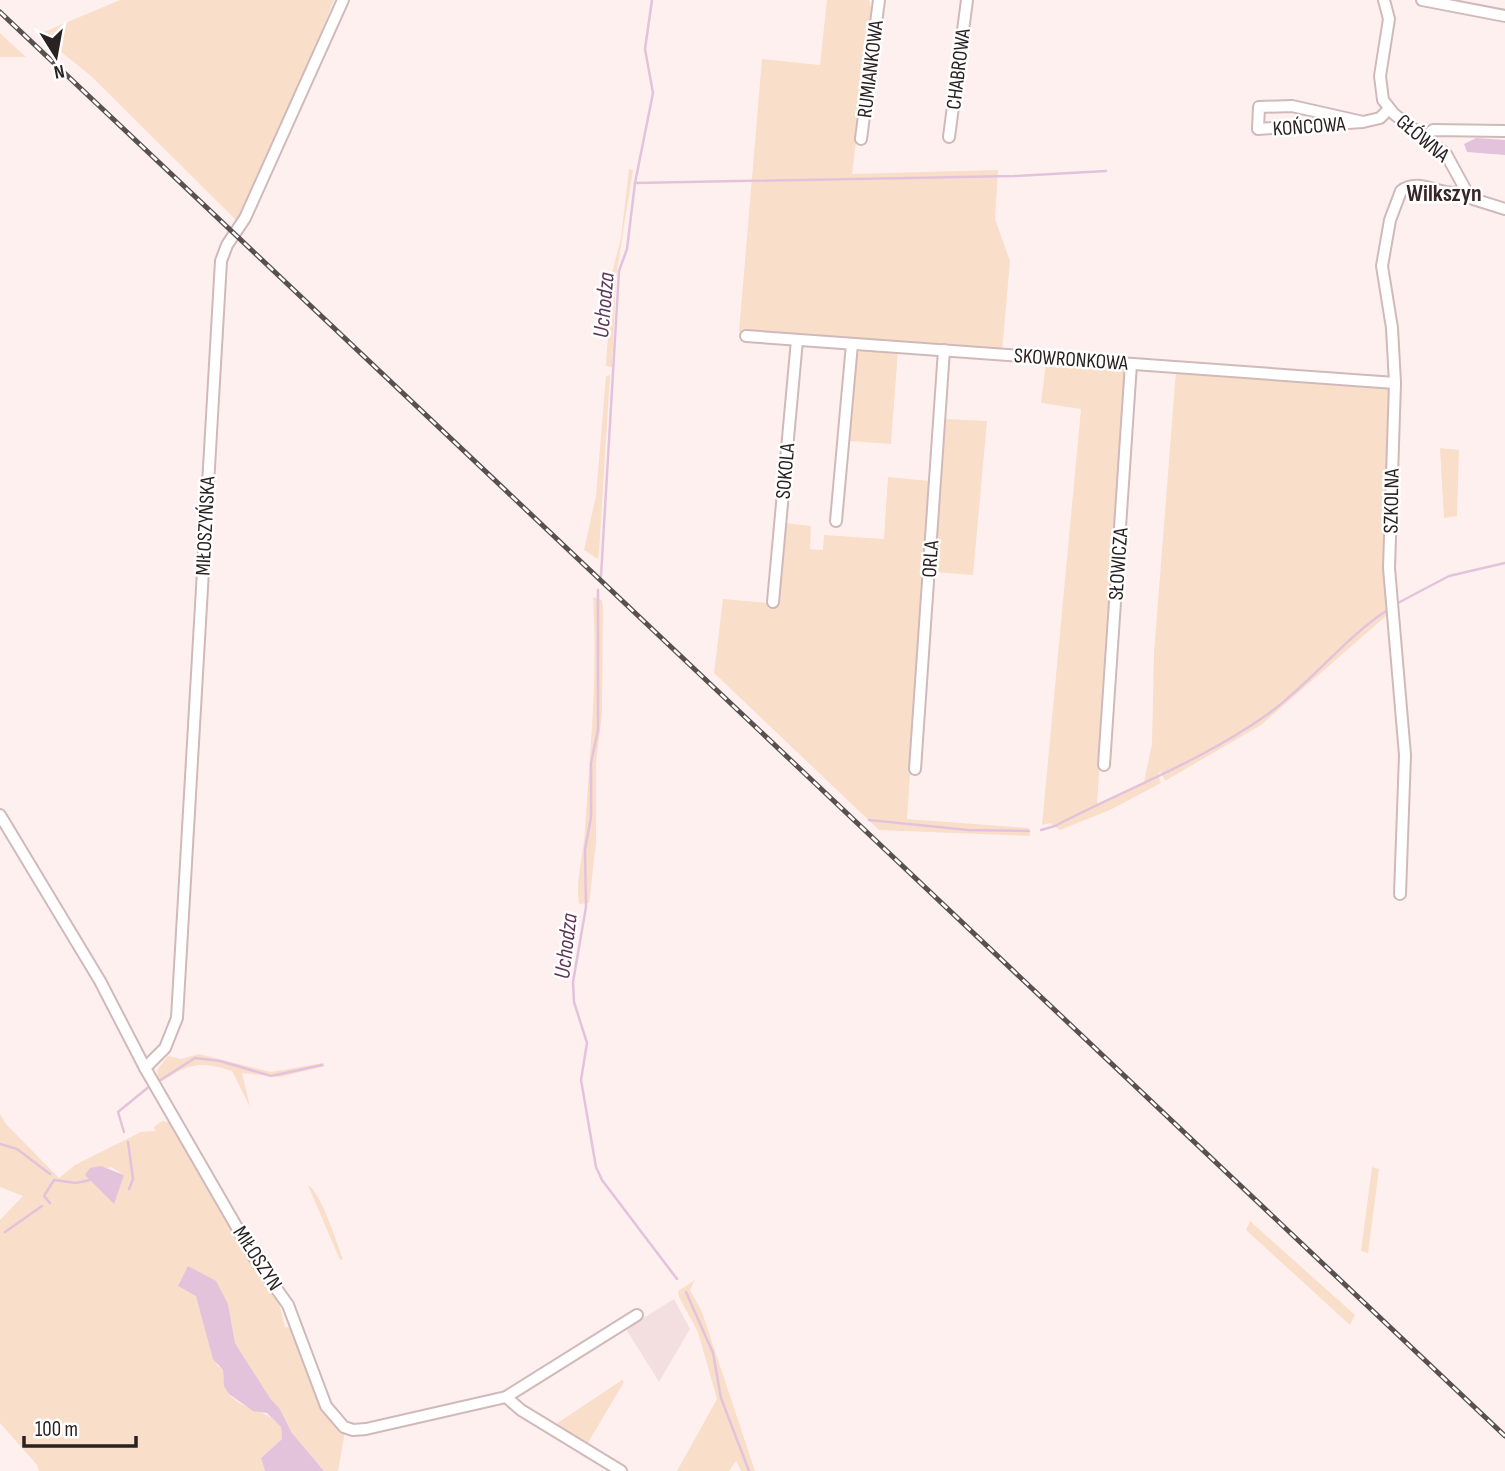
<svg xmlns="http://www.w3.org/2000/svg" width="1505" height="1471" font-family="'Sofia Sans Condensed',sans-serif">
  <rect width="100%" height="100%" fill="#fff0f0"/>
  <path fill="#f3dfdf" d="M674,1299L690,1329L659,1382L626,1329Z"/>
  <g fill="#f9deca" fill-rule="evenodd">
    <path d="M120,0H334L291,105L237,221L91,76L39,34Z"/>
    <path d="M827,0H869L872,11L852,174L998,170L995,219L1010,261L1002,352L739,332L762,59L820,65Z"/>
    <path d="M0,33L2,35L26,57H0Z"/>
    <path d="M629,169L633,170L616,277L612,367L606,366L612,273L621,238Z"/>
    <path d="M863,348L898,350L891,444L850,441L856,356Z"/>
    <path d="M1046,361L1126,369L1097,804L1144,782L1152,744L1154,653L1176,371L1390,388L1385,539L1386,616L1261,725L1165,781L1160,771L1158,775L1161,783L1110,810L1060,830L1050,823L1042,825L1081,409L1041,403Z"/>
    <path d="M610,375L599,552L598,559L584,550L596,496L606,376Z"/>
    <path d="M946,419L987,421L973,575L934,572Z"/>
    <path d="M1440,448L1459,450L1457,516L1444,518Z"/>
    <path d="M888,477L930,481L907,819L1029,828L1030,836L879,830L714,673L723,599L769,603L784,523L811,526L810,549L823,550L824,535L884,539Z"/>
    <path d="M593,597L602,600L603,608L602,714L596,763V842L590,896L589,903L579,904C575,878 584,854 585,829C590,752 598,674 593,597Z"/>
    <path d="M199,1054L271,1072L323,1063L325,1066L280,1077L242,1073L250,1107L232,1071C199,1060 188,1064 159,1083L157,1070L168,1056L181,1059Z"/>
    <path d="M0,1114L6,1124L59,1178L75,1165L141,1132L155,1131L154,1127L162,1121L174,1123L278,1299L285,1327L292,1328L323,1410L345,1432L338,1471H324L292,1433L280,1409L270,1398L235,1343L228,1304L196,1296L217,1365L223,1370C223,1414 260,1401 281,1427L282,1439L261,1458L265,1471H39L37,1465L0,1423V1220L23,1196L0,1187ZM111,1167L124,1175L98,1186L85,1175Z"/>
    <path d="M1372,1167L1379,1169L1368,1253L1361,1251Z"/>
    <path d="M308,1185C322,1194 336,1242 343,1259L340,1260Z"/>
    <path d="M1250,1221L1355,1315L1350,1325L1246,1230Z"/>
    <path d="M695,1280L690,1290L702,1312L755,1471H741L736,1461L729,1471H677L717,1399L698,1332L679,1297L678,1291Z"/>
    <path d="M622,1380L624,1382L586,1446L553,1426Z"/>
  </g>
  <g fill="#e3c3dc">
    <path d="M1476,138L1505,140V155L1467,152L1464,144Z"/>
    <path d="M101,1166L124,1175L114,1204L85,1175L90,1168Z"/>
    <path d="M188,1266L216,1281L228,1304L235,1343L270,1398L280,1409L292,1433L324,1471H265L261,1458L282,1439L281,1427L267,1413L253,1411L229,1394L224,1386L223,1370L213,1359L196,1296L178,1286Z"/>
  </g>
  <g fill="none" stroke-linecap="round" stroke-linejoin="round">
    <g stroke="#e3c3dc" stroke-width="2.5">
      <path d="M635,183L1014,176L1106,171"/>
      <path d="M601,576L619,271L627,249L635,183L653,93L645,49L652,0"/>
      <path d="M598,590V730L591,763V817L585,850L586,907L573,982L574,1002L587,1043L581,1080L596,1167L602,1180L677,1279"/>
      <path d="M1396,604L1449,576L1505,563"/>
      <path d="M869,820L968,830L1029,831"/>
      <path d="M1041,830L1055,826C1126,789 1202,761 1268,714C1311,683 1344,638 1389,609"/>
      <path d="M159,1081L195,1058L220,1061L271,1076L322,1065"/>
      <path d="M124,1132L118,1112L151,1085"/>
      <path d="M128,1142L133,1179L129,1189"/>
      <path d="M0,1144L17,1149L50,1174"/>
      <path d="M50,1203L44,1196L54,1180L76,1183L90,1180"/>
      <path d="M5,1232L42,1206"/>
      <path d="M686,1292L713,1353L721,1398L749,1471"/>
    </g>
    <g stroke="#d1b9ba" stroke-width="14">
      <g id="minor">
        <path d="M1384,0L1389,19L1380,76L1383,100L1394,114L1446,154L1470,198L1505,209"/>
        <path d="M1422,0L1505,16"/>
        <path d="M1363,122L1292,106L1259,107L1258,129L1363,122L1380,118L1389,109"/>
        <path d="M1426,136L1433,130L1505,131"/>
        <path d="M949,137L967,0"/>
        <path d="M861,139L879,0"/>
        <path d="M746,336L1395,383"/>
        <path d="M836,521L852,344"/>
        <path d="M773,602L797,340"/>
        <path d="M1104,765L1131,364"/>
        <path d="M915,769L944,350"/>
        <path d="M0,815L100,981L145,1068L254,1257L288,1305L326,1406L344,1427L353,1430L366,1429L506,1397L637,1315"/>
        <path d="M1400,894L1405,755L1389,568L1395,383L1392,328L1382,266L1390,220L1401,191C1420,176 1443,199 1464,191"/>
        <path d="M145,1068L165,1048L177,1018L221,261L227,245L245,218L343,0"/>
        <path d="M506,1397L521,1410L621,1471"/>
      </g>
    </g>
    <use href="#minor" stroke="#fff" stroke-width="10"/>
    <g stroke="#595050" stroke-width="5">
      <path id="rail" d="M0,12L1505,1436"/>
    </g>
    <use href="#rail" stroke="#fff" stroke-width="2.5" stroke-dasharray="8" stroke-linecap="butt"/>
  </g>
  <g text-anchor="middle" stroke-width="5" stroke-linejoin="round" paint-order="stroke">
    <g font-size="21" fill="#2a2222" stroke="#fff">
      <text transform="translate(870 69) rotate(-83)" y="7">RUMIANKOWA</text>
      <text transform="translate(958 69) rotate(-83)" y="7">CHABROWA</text>
      <text transform="translate(1309 126) rotate(-4)" y="7">KOŃCOWA</text>
      <text transform="translate(1423 138) rotate(40)" y="7">GŁÓWNA</text>
      <text transform="translate(1071 359) rotate(4)" y="7">SKOWRONKOWA</text>
      <text transform="translate(785 471) rotate(-85)" y="7">SOKOLA</text>
      <text transform="translate(1391 501) rotate(-89)" y="7">SZKOLNA</text>
      <text transform="translate(205 526) rotate(-87)" y="7">MIŁOSZYŃSKA</text>
      <text transform="translate(930 559) rotate(-86)" y="7">ORLA</text>
      <text transform="translate(1118 564) rotate(-86)" y="7">SŁOWICZA</text>
      <text transform="translate(258 1258) rotate(57)" y="7">MIŁOSZYN</text>
    </g>
    <g font-size="23" font-style="italic" fill="#5f3458" stroke="#fff">
      <text transform="translate(603 305) rotate(-85)" y="8">Uchodza</text>
      <text transform="translate(565 946) rotate(-83)" y="8">Uchodza</text>
    </g>
    <g font-size="24" font-weight="bold" fill="#382627" stroke="#fff">
      <text x="1444" y="201">Wilkszyn</text>
    </g>
  </g>
  <g transform="translate(56 56) rotate(169)" stroke="#ffffff" stroke-width="5" paint-order="stroke">
  <path d="M0-5L12 26L0 18L-12 26Z" fill="#2a2222"/>
  <text y="-10" font-size="19" font-weight="bold" text-anchor="middle" fill="#2a2222">N</text>
  </g>
  <path d="M24 1436v10h112v-10" fill="none" stroke="#2a2222" stroke-width="3.5"/>
  <text x="35" y="1436" font-size="21" fill="#2a2222" stroke="#ffffff" stroke-width="5" paint-order="stroke">100 m</text>
</svg>
